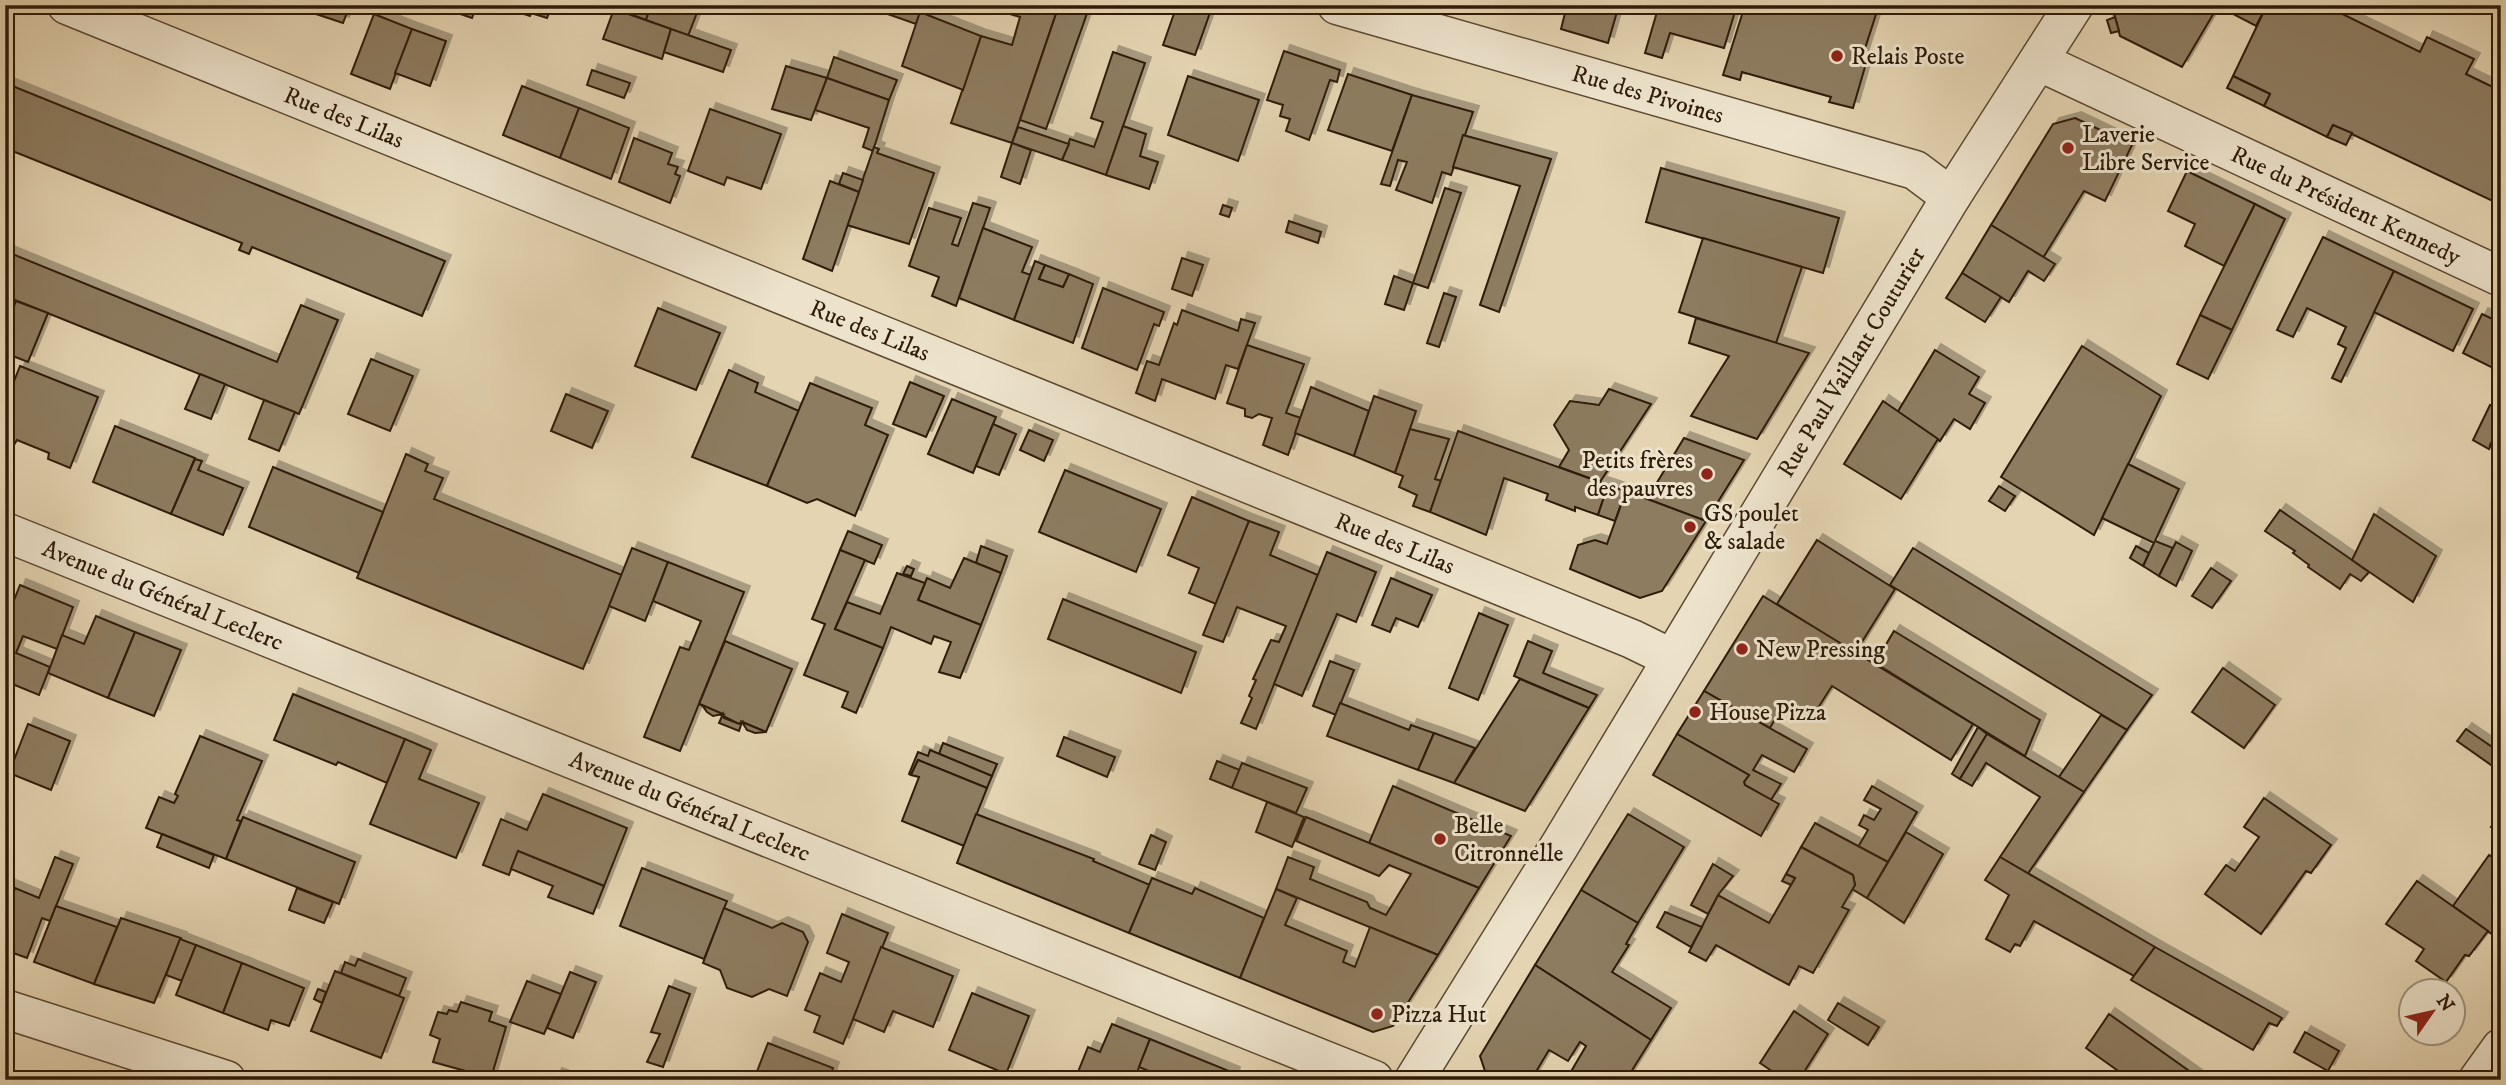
<svg xmlns="http://www.w3.org/2000/svg" width="2506" height="1085" font-family="'IM FELL DW Pica',serif">
  <defs>
    <filter id="shadow"><feDropShadow dx="6" dy="-6" stdDeviation="0" flood-color="#0004"/></filter>
  </defs>
  <rect width="100%" height="100%" fill="#e4d4b1"/>
  <filter id="stains"><feTurbulence type="fractalNoise" baseFrequency=".00286" numOctaves="4"/><feColorMatrix values="0 0 0 0 .2 0 0 0 0 .09 0 0 0 0 .02 0 0 0 .5 -.17"/></filter>
  <radialGradient id="worn" r=".72"><stop offset=".6" stop-color="#630" stop-opacity="0"/><stop offset="1" stop-color="#630" stop-opacity=".3"/></radialGradient>
  <g fill="#8d7b60" stroke="#2e1b08" stroke-width="2" filter="url(#shadow)">
    <path d="M309,5H350L343,23L307,11Z"/>
    <path d="M450,5H477L472,18L448,10Z"/>
    <path d="M497,5H552L547,18L531,13L530,16Z"/>
    <path d="M605,5H651L646,20Z"/>
    <path d="M651,5H700L688,36L646,20Z"/>
    <path d="M862,5H923L916,24Z"/>
    <path d="M991,5H1059L1012,143L951,123L981,36L1012,45L1020,17L990,8Z"/>
    <path d="M1059,5H1090L1046,129L1020,120Z"/>
    <path d="M1177,5H1194L1211,10L1195,55L1163,45Z"/>
    <path d="M1567,5H1619L1608,43L1561,29Z"/>
    <path d="M1659,5H1737L1724,48L1670,33L1662,58L1645,53Z"/>
    <path d="M1745,5H1879L1862,58L1867,60L1853,108L1829,102L1831,97L1742,72L1740,80L1723,75Z"/>
    <path d="M2119,5H2267L2256,26L2218,6L2182,67L2120,36L2114,13Z"/>
    <path d="M2267,5H2324L2420,52L2427,37L2474,59L2466,74L2501,91V205L2333,125L2327,137L2264,106L2270,94L2233,76Z"/>
    <path d="M614,9L671,29L662,59L603,39Z"/>
    <path d="M920,12L981,36L963,90L902,66Z"/>
    <path d="M374,14L412,29L390,89L351,74Z"/>
    <path d="M2115,17L2119,31L2111,33L2107,20Z"/>
    <path d="M412,29L446,41L430,86L395,73Z"/>
    <path d="M671,29L731,50L723,72L664,52Z"/>
    <path d="M1284,51L1340,70L1337,82L1330,80L1309,140L1286,131L1290,119L1280,116L1283,105L1267,100Z"/>
    <path d="M1113,52L1145,63L1106,175L1062,160L1070,139L1094,147L1103,122L1091,118Z"/>
    <path d="M834,57L897,80L889,100L827,78Z"/>
    <path d="M786,66L827,78L811,120L772,109Z"/>
    <path d="M592,70L630,83L624,98L587,85Z"/>
    <path d="M1348,74L1412,95L1392,151L1328,130Z"/>
    <path d="M1188,76L1259,100L1238,161L1168,135Z"/>
    <path d="M2233,76L2270,94L2264,106L2227,88Z"/>
    <path d="M827,78L889,100L873,151L863,147L869,128L815,110Z"/>
    <path d="M5,83L445,261L422,316L252,247L249,254L239,250L242,243L5,148Z"/>
    <path d="M522,86L579,108L560,158L503,135Z"/>
    <path d="M1412,95L1473,112L1451,175L1442,172L1432,203L1396,190L1407,162L1398,160L1390,186L1381,184Z"/>
    <path d="M579,108L629,128L611,179L560,158Z"/>
    <path d="M710,109L781,134L761,189L727,177L724,185L688,171Z"/>
    <path d="M2075,118L2132,145L2105,201L2084,191L2043,258L1991,225L2053,124Z"/>
    <path d="M2333,125L2352,133L2346,145L2327,137Z"/>
    <path d="M1123,126L1146,134L1140,156L1158,162L1149,189L1106,175Z"/>
    <path d="M1018,127L1069,144L1062,160L1012,143Z"/>
    <path d="M1463,135L1551,159L1499,312L1480,305L1520,186L1453,167Z"/>
    <path d="M634,138L672,153L668,164L678,167L675,174L680,176L670,203L619,182Z"/>
    <path d="M1012,143L1031,150L1020,184L1001,177Z"/>
    <path d="M874,147L879,149L877,153L934,173L909,244L847,225Z"/>
    <path d="M1661,168L1839,218L1823,273L1646,222Z"/>
    <path d="M2187,171L2255,204L2224,266L2185,246L2195,224L2168,211Z"/>
    <path d="M843,173L863,180L859,192L839,184Z"/>
    <path d="M830,181L859,192L832,271L803,259Z"/>
    <path d="M1445,188L1461,193L1428,288L1413,283Z"/>
    <path d="M973,203L990,208L956,306L932,296L939,277L909,266L929,208L961,218L952,244L958,246Z"/>
    <path d="M2255,204L2285,219L2232,330L2200,315Z"/>
    <path d="M1223,205L1232,208L1229,217L1220,214Z"/>
    <path d="M1289,221L1321,232L1318,243L1286,232Z"/>
    <path d="M1991,225L2055,264L2044,281L2028,271L2009,302L1962,273Z"/>
    <path d="M983,228L1032,247L1022,272L1031,275L1014,320L959,298Z"/>
    <path d="M2323,237L2394,271L2341,382L2332,378L2346,348L2338,344L2346,327L2307,308L2293,337L2277,330Z"/>
    <path d="M1703,238L1802,267L1776,343L1679,312Z"/>
    <path d="M5,251L277,362L301,305L338,320L299,414L5,296Z"/>
    <path d="M1182,258L1203,265L1192,296L1172,289Z"/>
    <path d="M1035,261L1045,265L1039,279L1063,287L1069,274L1093,284L1073,343L1014,320Z"/>
    <path d="M1045,265L1069,274L1063,287L1039,279Z"/>
    <path d="M2394,271L2473,309L2453,351L2374,312Z"/>
    <path d="M1962,273L2001,297L1985,322L1946,298Z"/>
    <path d="M1394,276L1413,283L1404,310L1385,304Z"/>
    <path d="M1103,288L1164,312L1159,326L1154,324L1137,370L1082,348Z"/>
    <path d="M1444,293L1456,297L1439,347L1427,343Z"/>
    <path d="M16,301L48,313L28,362L5,353V328Z"/>
    <path d="M658,308L720,333L696,390L635,366Z"/>
    <path d="M1182,310L1238,331L1241,319L1255,323L1238,369L1226,365L1215,399L1162,379L1155,401L1136,393L1147,361L1159,365L1174,323L1177,325Z"/>
    <path d="M2482,314L2501,323V372L2463,353Z"/>
    <path d="M2200,315L2232,330L2208,379L2177,364Z"/>
    <path d="M1696,318L1809,353L1757,439L1691,416L1729,356L1689,343Z"/>
    <path d="M1247,345L1304,364L1286,413L1301,418L1288,455L1263,445L1272,418L1259,414L1252,418L1245,416V409L1227,403Z"/>
    <path d="M2082,346L2161,396L2094,535L2001,477Z"/>
    <path d="M1935,350L1979,377L1969,394L1985,403L1970,429L1954,419L1940,441L1897,413Z"/>
    <path d="M371,359L413,376L390,431L348,414Z"/>
    <path d="M20,366L98,397L70,468L48,459L49,453L17,440L14,445L5,441V404Z"/>
    <path d="M729,370L758,383L755,392L799,411L767,486L692,457Z"/>
    <path d="M200,374L225,384L211,419L185,409Z"/>
    <path d="M910,382L944,396L926,437L893,424Z"/>
    <path d="M810,383L872,408L865,425L888,435L855,516L817,499L807,503L767,486Z"/>
    <path d="M1311,387L1369,411L1354,456L1295,433Z"/>
    <path d="M1609,389L1651,404L1600,482L1559,467L1569,450L1554,425L1570,401L1599,405Z"/>
    <path d="M2501,392V409L2494,406Z"/>
    <path d="M566,394L608,411L592,448L551,431Z"/>
    <path d="M1374,396L1416,411L1395,473L1354,456Z"/>
    <path d="M952,399L996,417L973,473L928,454Z"/>
    <path d="M264,400L295,412L279,451L249,439Z"/>
    <path d="M1883,401L1938,439L1901,499L1844,464Z"/>
    <path d="M2490,405L2501,409V424L2489,449L2473,440Z"/>
    <path d="M993,424L1016,434L999,475L976,466Z"/>
    <path d="M2501,424V450L2490,445Z"/>
    <path d="M115,426L195,458L171,514L93,482Z"/>
    <path d="M1410,429L1449,439L1435,479L1442,481L1430,512L1413,506L1417,495L1399,487L1403,476L1395,473Z"/>
    <path d="M1029,430L1053,440L1044,461L1020,450Z"/>
    <path d="M1458,431L1608,485L1598,515L1575,507V511L1546,500L1548,494L1504,478L1486,535L1430,512Z"/>
    <path d="M1684,438L1744,460L1706,521L1647,499Z"/>
    <path d="M406,454L428,464L425,471L443,478L434,499L622,575L583,669L357,578Z"/>
    <path d="M195,459L202,461L198,470L243,488L223,535L171,514Z"/>
    <path d="M2128,464L2179,489L2155,541L2173,548L2159,576L2143,566L2154,543L2102,518Z"/>
    <path d="M273,467L383,512L359,573L249,527Z"/>
    <path d="M1065,470L1161,509L1136,572L1039,532Z"/>
    <path d="M1608,485L1626,491L1615,521L1598,515Z"/>
    <path d="M1999,486L2015,496L2005,511L1989,501Z"/>
    <path d="M1626,491L1706,521L1662,591L1640,598L1570,569L1578,545L1595,540L1607,544Z"/>
    <path d="M1192,497L1249,521L1216,604L1189,593L1199,568L1168,555Z"/>
    <path d="M2280,510L2352,560L2369,572L2361,581L2350,574L2340,589L2308,567L2309,565L2293,553L2295,551L2265,531Z"/>
    <path d="M2374,514L2436,556L2413,602L2352,560Z"/>
    <path d="M1249,521L1279,532L1270,555L1318,575L1256,729L1241,723L1252,698L1249,696L1256,680L1253,679L1271,640L1279,642L1286,626L1237,607L1223,642L1203,635Z"/>
    <path d="M848,531L882,545L874,564L840,550Z"/>
    <path d="M1817,540L1895,589L1855,653L1777,604Z"/>
    <path d="M2176,542L2192,551L2176,586L2159,576Z"/>
    <path d="M981,546L1007,556L1001,573L976,563Z"/>
    <path d="M2136,546L2149,553L2143,566L2130,558Z"/>
    <path d="M632,548L668,562L645,621L609,606Z"/>
    <path d="M1913,548L2152,695L2127,730L1890,585Z"/>
    <path d="M840,550L865,560L835,629L883,648L856,713L842,707L848,692L804,675L825,624L812,619Z"/>
    <path d="M1327,552L1376,572L1356,622L1337,614L1302,696L1274,684Z"/>
    <path d="M964,558L1001,573L981,625L918,600L927,578L950,588Z"/>
    <path d="M668,562L744,592L680,751L644,737L680,647L689,650L701,621L653,601Z"/>
    <path d="M907,566L914,569L911,576L903,574Z"/>
    <path d="M2211,568L2231,581L2212,608L2192,596Z"/>
    <path d="M897,573L925,583L918,600L981,625L960,678L939,672L951,642L934,636L931,644L891,627L883,648L835,629L847,602L880,614Z"/>
    <path d="M1391,578L1432,595L1418,627L1396,618L1390,632L1372,625Z"/>
    <path d="M20,585L73,607L57,649L23,636L16,653L50,667L39,695L5,681V623Z"/>
    <path d="M1763,596L1973,724L1951,760L1832,686L1811,719L1784,704L1770,728L1704,691Z"/>
    <path d="M1063,599L1196,652L1181,693L1048,639Z"/>
    <path d="M1479,613L1508,625L1478,700L1449,688Z"/>
    <path d="M96,616L135,632L108,698L48,673L62,635L84,644Z"/>
    <path d="M1894,631L2040,720L2025,756L1875,663Z"/>
    <path d="M135,632L181,650L154,716L108,698Z"/>
    <path d="M725,641L792,669L766,732L742,722L739,724L699,704Z"/>
    <path d="M1528,641L1552,651L1543,673L1597,695L1589,708L1514,676Z"/>
    <path d="M1330,661L1354,670L1336,715L1313,706Z"/>
    <path d="M2223,668L2275,705L2244,748L2192,712Z"/>
    <path d="M1520,679L1589,708L1525,811L1454,783Z"/>
    <path d="M1704,691L1807,749L1794,772L1762,755L1753,770L1781,784L1771,800L1745,785L1744,782L1749,775L1677,734Z"/>
    <path d="M293,694L405,739L387,783L338,762L336,765L274,740Z"/>
    <path d="M1340,703L1409,730L1411,725L1434,733L1418,770L1327,736Z"/>
    <path d="M702,705L723,714L713,716L707,712Z"/>
    <path d="M723,714L724,718L739,724L742,722L739,731L719,723Z"/>
    <path d="M2101,715L2127,730L2084,792L2059,777Z"/>
    <path d="M742,722L766,732L755,733L747,730Z"/>
    <path d="M28,724L70,741L51,790L9,773Z"/>
    <path d="M1978,727L1987,734L1960,779L1952,774Z"/>
    <path d="M2466,729L2501,753V772L2457,741Z"/>
    <path d="M1434,733L1475,748L1454,783L1418,770Z"/>
    <path d="M1677,734L1749,775L1744,782L1745,785L1779,804L1761,836L1653,775Z"/>
    <path d="M1987,734L2084,792L2027,875L2000,857L2040,797L1986,763L1972,786L1960,779Z"/>
    <path d="M200,736L262,761L237,820L241,821L226,859L146,828L159,797L174,803L178,796L175,794Z"/>
    <path d="M1064,737L1115,757L1107,777L1057,756Z"/>
    <path d="M405,739L431,750L419,779L479,803L456,858L370,824Z"/>
    <path d="M943,743L997,764L992,776L939,754Z"/>
    <path d="M930,750L992,776L987,788L918,760L911,775L909,774L918,752L928,756Z"/>
    <path d="M918,760L987,788L964,846L902,821L919,777L911,775Z"/>
    <path d="M1217,761L1240,770L1232,788L1210,779Z"/>
    <path d="M1242,763L1307,788L1296,813L1232,788Z"/>
    <path d="M1393,786L1511,836L1479,888L1369,843Z"/>
    <path d="M1872,786L1917,812L1888,862L1858,847L1868,830L1859,825L1864,815L1874,820L1881,809L1864,800Z"/>
    <path d="M543,794L627,828L604,886L518,851L509,875L483,865L501,819L527,830Z"/>
    <path d="M2264,798L2331,845L2311,873L2306,871L2261,934L2205,894L2226,865L2235,871L2259,837L2244,827Z"/>
    <path d="M1267,802L1304,817L1292,847L1256,832Z"/>
    <path d="M2501,813V834L2491,827Z"/>
    <path d="M976,814L1094,859L1093,861L1150,885L1129,933L957,863Z"/>
    <path d="M1628,814L1684,847L1638,923L1581,890Z"/>
    <path d="M243,817L355,862L339,904L226,859Z"/>
    <path d="M1306,817L1479,888L1438,955L1276,889L1288,857L1314,867L1310,879L1367,902L1370,908L1386,915L1411,874L1389,865L1379,876L1296,841Z"/>
    <path d="M1815,823L1888,862L1867,898L1852,889L1855,885L1853,875L1801,847Z"/>
    <path d="M1906,832L1943,854L1904,923L1867,898Z"/>
    <path d="M162,834L214,855L209,868L157,847Z"/>
    <path d="M1151,835L1166,842L1155,870L1139,864Z"/>
    <path d="M1801,847L1853,875L1855,885L1842,907L1849,910L1813,973L1799,966L1789,985L1716,945L1706,961L1689,952L1718,895L1769,923L1795,878L1786,874Z"/>
    <path d="M518,851L604,886L593,914L548,897L553,886L511,869Z"/>
    <path d="M2489,855L2501,863L2500,940L2453,906Z"/>
    <path d="M55,857L73,864L50,921L42,918L27,958L5,950V911L15,888L39,898Z"/>
    <path d="M2000,857L2155,947L2134,976L2034,921L2020,946L2015,944L2010,952L1986,939L2009,895L1985,880Z"/>
    <path d="M1713,864L1733,876L1718,895L1708,914L1691,905Z"/>
    <path d="M642,868L727,901L704,959L620,926Z"/>
    <path d="M1786,874L1795,878L1791,885L1782,881Z"/>
    <path d="M1152,878L1192,894L1195,888L1264,918L1240,978L1129,933Z"/>
    <path d="M2417,881L2488,931L2469,956L2465,955L2446,982L2416,961L2424,949L2386,924Z"/>
    <path d="M5,884L15,888L5,911Z"/>
    <path d="M297,888L333,902L324,923L289,910Z"/>
    <path d="M1276,889L1297,898L1285,925L1347,951L1343,962L1355,967L1370,927L1438,955L1393,1026L1373,1032L1240,978Z"/>
    <path d="M1581,890L1638,923L1626,944L1629,945L1612,972L1671,1008L1651,1040L1535,965Z"/>
    <path d="M56,906L117,927L94,984L34,962Z"/>
    <path d="M724,908L772,928L782,923L803,932L808,942L787,996L769,989L752,997L727,988L720,970L703,963Z"/>
    <path d="M1665,912L1702,927L1691,947L1657,927Z"/>
    <path d="M842,914L888,933L843,1044L814,1032L820,1016L805,1010L820,973L841,982L849,962L827,953Z"/>
    <path d="M121,918L181,938L154,1003L94,984Z"/>
    <path d="M180,939L196,945L182,981L166,975Z"/>
    <path d="M196,945L242,963L223,1013L176,995Z"/>
    <path d="M881,947L953,976L933,1027L893,1011L884,1032L853,1019Z"/>
    <path d="M2155,947L2282,1018L2277,1026L2269,1023L2253,1050L2131,980Z"/>
    <path d="M358,959L406,978L399,996L341,973L345,962L355,966Z"/>
    <path d="M242,963L304,988L289,1026L271,1020L268,1030L223,1013Z"/>
    <path d="M1535,965L1651,1040L1626,1080H1566L1586,1046L1580,1042L1568,1061L1549,1050L1531,1080H1494L1487,1077L1480,1056Z"/>
    <path d="M335,971L404,998L381,1058L311,1031Z"/>
    <path d="M570,972L596,982L573,1038L547,1028Z"/>
    <path d="M527,981L561,994L544,1034L510,1022Z"/>
    <path d="M669,986L690,994L663,1067L647,1062L660,1034L651,1032Z"/>
    <path d="M318,989L326,992L322,1003L314,999Z"/>
    <path d="M972,993L1029,1016L1006,1074L949,1050Z"/>
    <path d="M461,1002L492,1012L489,1021L506,1027L491,1078L433,1062L440,1039L430,1035L438,1012L447,1014L449,1010L457,1012Z"/>
    <path d="M1838,1003L1879,1027L1868,1045L1828,1020Z"/>
    <path d="M1794,1011L1828,1034L1799,1080H1785L1760,1063Z"/>
    <path d="M2109,1014L2202,1080H2131L2086,1048Z"/>
    <path d="M1112,1024L1150,1039L1134,1080H1084L1076,1077L1088,1047L1100,1052Z"/>
    <path d="M2305,1032L2339,1051L2328,1071L2294,1052Z"/>
    <path d="M1150,1039L1234,1073L1232,1080H1170L1139,1067Z"/>
    <path d="M768,1043L833,1068L829,1080H769L756,1074Z"/>
    <path d="M556,1074L572,1080H554Z"/>
  </g>
  <g fill="none" stroke-linecap="round" stroke-linejoin="round">
    <g stroke="#5c4932" stroke-width="41">
      <g id="minor">
        <path d="M67,5L1632,639L1671,658"/>
        <path d="M1337,5L1915,170L1951,197"/>
        <path d="M2040,62L2501,277"/>
        <path d="M5,532L1374,1080"/>
        <path d="M5,1009L226,1080"/>
        <path d="M1414,1080L1560,845L1951,197L2074,5"/>
        <path d="M2478,1080L2501,1048"/>
      </g>
    </g>
    <use href="#minor" stroke="#ede3cc" stroke-width="38"/>
  </g>
  <g fill="#8f2418" stroke="#ede3cc" stroke-width="2.5">
    <circle cx="1837" cy="56" r="7"/>
    <circle cx="2068" cy="148" r="7"/>
    <circle cx="1707" cy="474" r="7"/>
    <circle cx="1690" cy="527" r="7"/>
    <circle cx="1742" cy="649" r="7"/>
    <circle cx="1695" cy="712" r="7"/>
    <circle cx="1440" cy="839" r="7"/>
    <circle cx="1377" cy="1014" r="7"/>
  </g>
  <g text-anchor="middle" stroke-width="6" stroke-linejoin="round" paint-order="stroke">
    <g font-size="24" fill="#2e1b08" stroke="#ede3cc" text-anchor="start">
      <text x="1851" y="64">Relais Poste</text>
      <text x="2082" y="142">Laverie<tspan x="2082" dy="28">Libre Service</tspan></text>
      <text x="1693" y="468" text-anchor="end">Petits frères<tspan x="1693" dy="28">des pauvres</tspan></text>
      <text x="1704" y="521">GS poulet<tspan x="1704" dy="28">&amp; salade</tspan></text>
      <text x="1756" y="657">New Pressing</text>
      <text x="1709" y="720">House Pizza</text>
      <text x="1454" y="833">Belle<tspan x="1454" dy="28">Citronnelle</tspan></text>
      <text x="1391" y="1022">Pizza Hut</text>
    </g>
    <g font-size="24" fill="#2e1b08" stroke="#ede3cc">
      <text transform="translate(1648 94) rotate(16)" y="8">Rue des Pivoines</text>
      <text transform="translate(344 117) rotate(22)" y="8">Rue des Lilas</text>
      <text transform="translate(2346 205) rotate(25)" y="8">Rue du Président Kennedy</text>
      <text transform="translate(870 330) rotate(22)" y="8">Rue des Lilas</text>
      <text transform="translate(1851 362) rotate(-59)" y="8">Rue Paul Vaillant Couturier</text>
      <text transform="translate(1395 543) rotate(22)" y="8">Rue des Lilas</text>
      <text transform="translate(163 595) rotate(22)" y="8">Avenue du Général Leclerc</text>
      <text transform="translate(690 806) rotate(22)" y="8">Avenue du Général Leclerc</text>
    </g>
  </g>
  <rect width="2506" height="1085" fill="none" stroke="#e4d4b1" stroke-width="28"/>
  <rect x="7" y="7" width="2492" height="1071" fill="none" stroke="#2e1b08" stroke-width="3.5"/>
  <rect x="14" y="14" width="2478" height="1057" fill="none" stroke="#2e1b08" stroke-width="2"/>
  <g transform="translate(2432 1012) rotate(56)"><circle r="33" fill="#ede3cc" stroke="#a1937e" stroke-width="2"/>
  <path d="M0-5L12 26L0 18L-12 26Z" fill="#8f2418"/>
  <text y="-10" font-size="19" font-weight="bold" text-anchor="middle" fill="#2e1b08">N</text>
  </g>
  <rect width="100%" height="100%" filter="url(#stains)"/>
  <rect width="100%" height="100%" fill="url(#worn)"/>
</svg>
